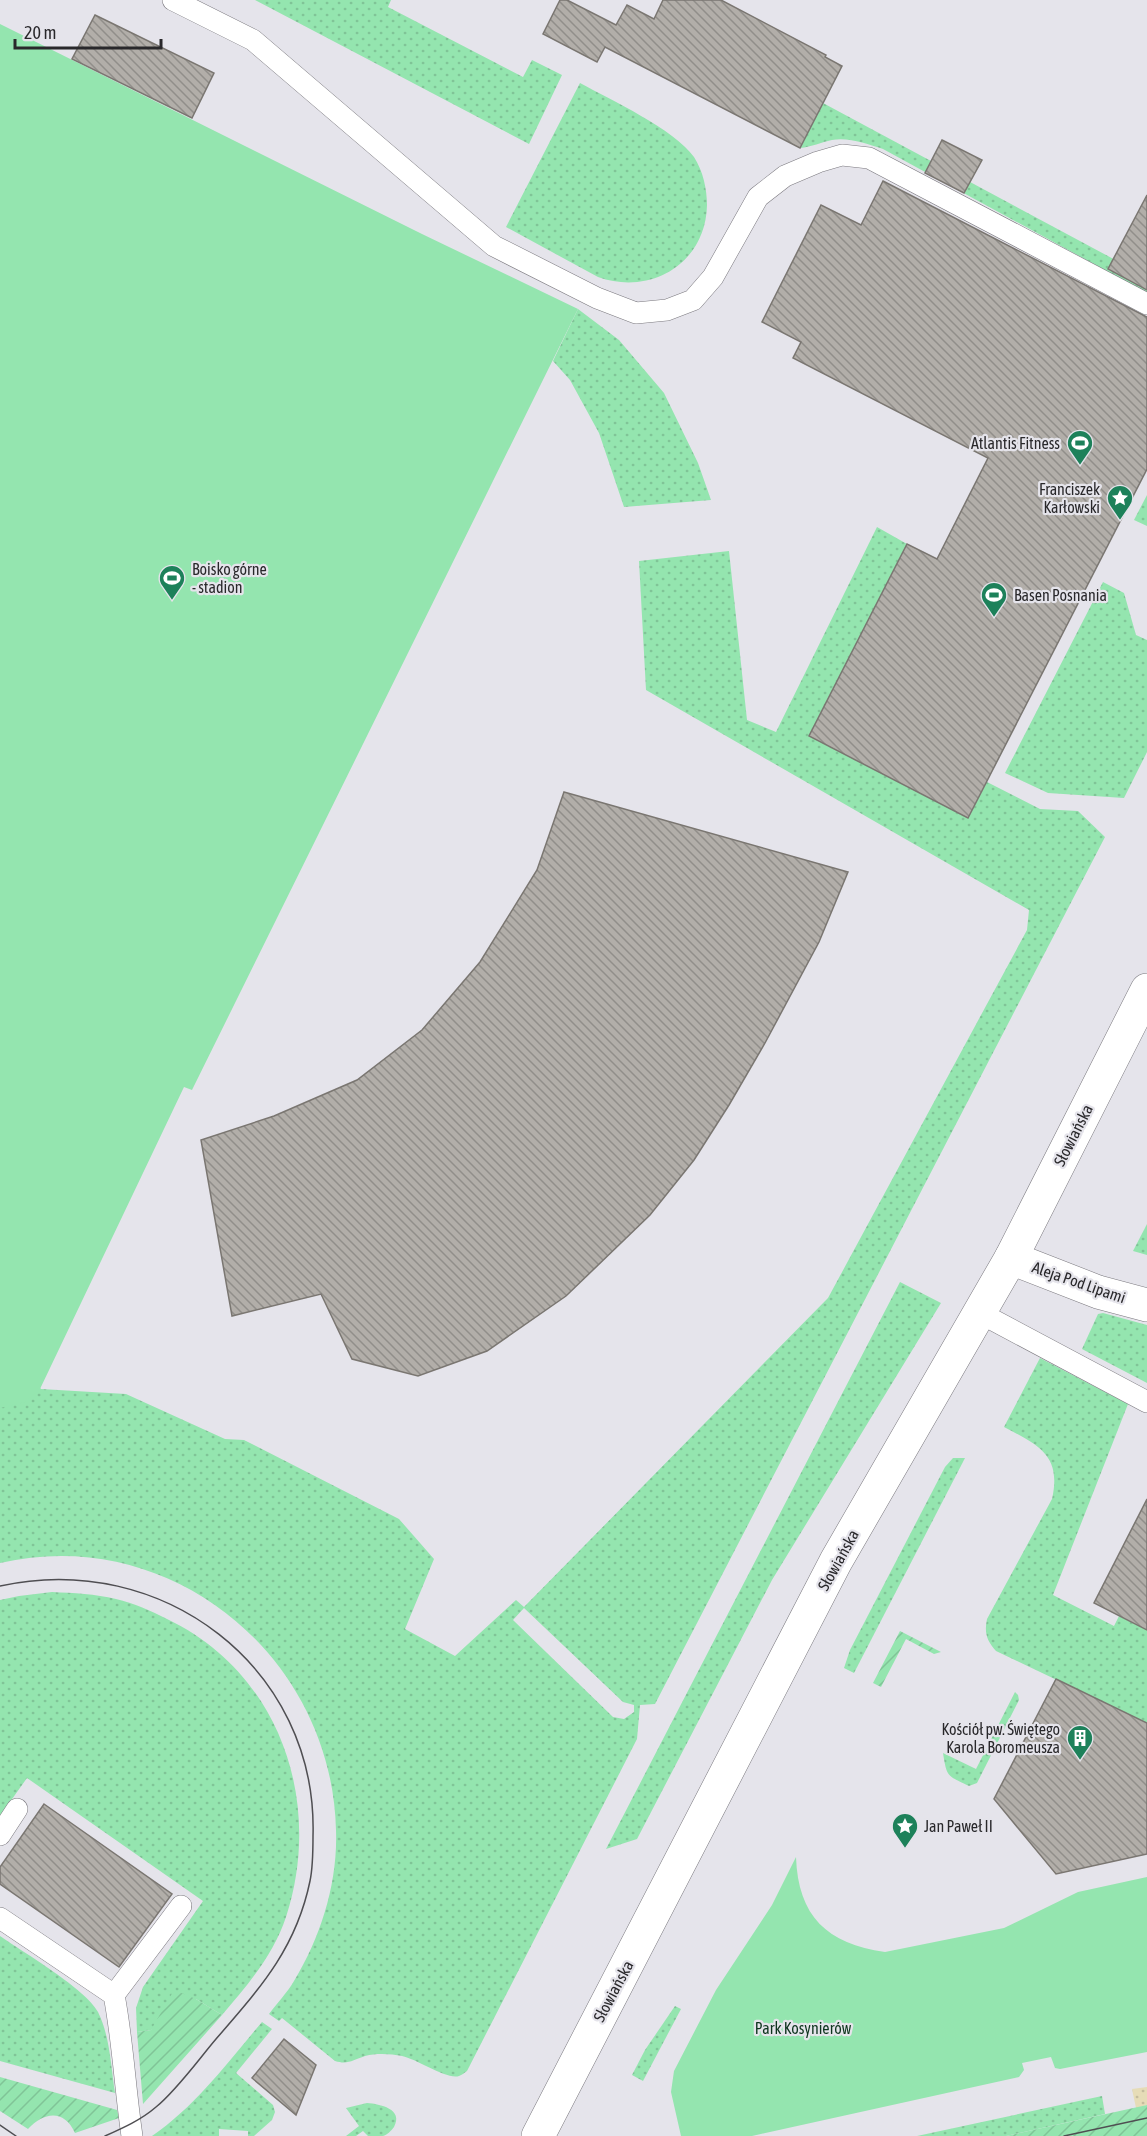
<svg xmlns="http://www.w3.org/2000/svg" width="1147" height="2136" font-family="'Asap Condensed',sans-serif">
  <defs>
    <pattern id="grass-dots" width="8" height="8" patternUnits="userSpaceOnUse" patternTransform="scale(1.5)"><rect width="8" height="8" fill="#94e5af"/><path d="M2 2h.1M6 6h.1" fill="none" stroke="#80c497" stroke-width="1.8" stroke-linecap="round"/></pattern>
    <pattern id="sand-dots" width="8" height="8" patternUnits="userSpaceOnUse" patternTransform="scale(1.5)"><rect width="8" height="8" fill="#e6dcb7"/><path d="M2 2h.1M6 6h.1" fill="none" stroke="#c5bd9e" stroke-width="1.8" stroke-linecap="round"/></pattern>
    <pattern id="garden-furrows" width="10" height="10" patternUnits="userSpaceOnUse" patternTransform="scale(1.5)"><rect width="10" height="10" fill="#94e5af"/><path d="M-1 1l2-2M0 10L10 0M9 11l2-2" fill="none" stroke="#80c497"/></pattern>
    <pattern id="building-back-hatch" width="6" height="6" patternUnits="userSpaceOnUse" patternTransform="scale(1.5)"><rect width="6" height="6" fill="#b2aea9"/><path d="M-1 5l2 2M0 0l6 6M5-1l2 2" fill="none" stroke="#918e8a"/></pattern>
  </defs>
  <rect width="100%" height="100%" fill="#e5e4eb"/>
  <g fill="url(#grass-dots)" fill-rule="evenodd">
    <path d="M255,0H391L388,7L523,77L532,60L562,75L529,144Z"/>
    <path d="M580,83C611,100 674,129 694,157C703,171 707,189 707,205C706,263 651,296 598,277L506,227Z"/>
    <path d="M823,103L1147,277V293L883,149C867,144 849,137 832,140C821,142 812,147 800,148Z"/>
    <path d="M578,309L619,340L664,393L698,463L711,500L624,507L599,433L570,380L553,361Z"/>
    <path d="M1147,495V526L1134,520Z"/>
    <path d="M877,527L907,544L809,736L968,817L987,782L1040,809L1078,811L1105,837L655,1704L640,1705L637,1739L467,2071C464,2073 462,2075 459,2076C447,2080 417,2059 402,2056C391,2054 377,2053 365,2056C353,2060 348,2065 335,2061L282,2018L279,2021L269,2014C277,2003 287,1993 294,1981C321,1937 338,1882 336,1830C332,1657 171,1523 0,1563V1334L41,1389L126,1394L225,1439L244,1440L399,1519L434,1559L405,1629L455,1656L516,1600L524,1607L828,1298L1027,930L1029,910L646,690L639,561L729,551L747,720L776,732ZM524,1608L623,1702L634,1705V1712L624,1719L613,1717L513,1620Z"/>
    <path d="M1103,582L1124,593L1136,635L1147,640V752L1124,798L1048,793L1005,773Z"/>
    <path d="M1147,1224V1255L1133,1251Z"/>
    <path d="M900,1282L941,1303L772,1580L637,1839L606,1849Z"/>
    <path d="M1103,1313L1147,1325V1383L1082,1349L1098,1314Z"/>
    <path d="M1040,1358L1128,1404L1053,1595L1114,1626L1119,1616L1147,1630V1723L996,1651C987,1641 984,1633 987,1619L1052,1499C1062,1455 1038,1445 1004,1427Z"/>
    <path d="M953,1458H965L854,1673L844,1668L850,1650L945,1467Z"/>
    <path d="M52,1592C74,1593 95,1594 116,1599C134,1603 151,1611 167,1619C279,1672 324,1801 286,1917C274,1954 247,1986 222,2015L196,1999L151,2030L137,2032L136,2008L143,1987L203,1901L27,1778L0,1816V1600L19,1596Z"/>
    <path d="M1015,1692L1018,1695L1019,1700L977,1783L969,1786C947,1775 947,1778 943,1753L976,1769Z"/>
    <path d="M0,1936C23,1952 86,1989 98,2012C110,2036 111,2067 115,2093L0,2061Z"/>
    <path d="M675,2006L681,2009L643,2081L632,2075L645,2050Z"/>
    <path d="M262,2022L272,2029L236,2073L273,2105L275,2112L272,2120L254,2136H248V2131L219,2129V2136H152C196,2106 228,2062 262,2022Z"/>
    <path d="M1102,2096L1105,2114L1006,2136H917Z"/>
    <path d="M367,2103C380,2104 404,2109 394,2127C391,2131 387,2135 383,2136C378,2136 372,2136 368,2136L363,2131L356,2136H346L359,2126L346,2108Z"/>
  </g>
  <path fill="url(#sand-dots)" d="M1147,2087V2105L1136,2108L1132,2089Z"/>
  <g fill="#94e5af">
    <path d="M0,24L422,234L578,309L192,1090L184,1087L40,1389L25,1402L0,1408Z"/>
    <path d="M796,1857C798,1916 827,1944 885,1952L1004,1928L1078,1892L1147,1877V2052L1060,2069L1055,2068L1051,2057L1022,2063L1024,2070L1019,2077L752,2136H681L671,2092L674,2071L716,1990L772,1905Z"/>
  </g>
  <g fill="url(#garden-furrows)">
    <path d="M900,1631L941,1652L934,1654L906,1639L881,1687L873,1683Z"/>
    <path d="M174,1990L196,1999L222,2015L143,2104L137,2032L151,2030Z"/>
    <path d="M0,2077L117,2110L119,2118L75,2133C64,2109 44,2112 28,2129L0,2111Z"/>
    <path d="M1147,2105V2136H1006Z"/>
  </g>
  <g fill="url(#building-back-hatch)" stroke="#7a7671" stroke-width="1.5">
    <path d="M560,0H567L616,25L627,5L654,19L663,0H721L826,55L825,57L842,66L800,148L605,47L597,62L543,34Z"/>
    <path d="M95,15L214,73L192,118L72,59Z"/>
    <path d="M942,140L982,160L964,193L925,173Z"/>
    <path d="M883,181L1147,317V469L968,818L809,736L907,544L937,559L988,458L793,358L801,342L762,322L821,205L861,225Z"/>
    <path d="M1147,195V290L1108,269Z"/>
    <path d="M564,792L848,872L819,942L765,1043L729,1105L694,1160L650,1215L566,1296L487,1351L418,1376L352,1359L321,1294L232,1316L201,1140L274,1116L357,1080L422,1030L480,962L537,870Z"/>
    <path d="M1147,1499V1630L1094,1603Z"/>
    <path d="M1056,1679L1147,1723V1854L1056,1874L994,1799Z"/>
    <path d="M44,1804L172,1894L119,1967L0,1884V1867Z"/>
    <path d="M284,2039L316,2065L296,2115L252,2078Z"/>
  </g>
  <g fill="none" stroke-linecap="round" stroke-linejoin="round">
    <g stroke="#7b797f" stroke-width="22">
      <g id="service">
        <path d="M173,0L253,40L494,246L597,298L636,313L667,310L693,300L713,277L758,197L785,176L818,162L842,155L869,158L1147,304"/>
        <path d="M980,1313L1147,1402"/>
        <path d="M0,1835L17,1809"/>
        <path d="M0,1918L114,1995C123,2042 125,2089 132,2136"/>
        <path d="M114,1995L181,1906"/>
      </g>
    </g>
    <g stroke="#7b797f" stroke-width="34">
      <path id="minor" d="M1011,1258L1098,1292L1147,1305"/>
    </g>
    <g stroke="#7b797f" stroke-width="34">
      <path id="tertiary" d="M538,2136L836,1561L1011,1258L1147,990"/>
    </g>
    <use href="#service" stroke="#fff" stroke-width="21"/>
    <use href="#minor" stroke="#fff" stroke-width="33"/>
    <use href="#tertiary" stroke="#fff" stroke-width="33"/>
    <g stroke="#4f4e52" stroke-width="1.5">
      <path d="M0,1586C161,1550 318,1667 313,1836C313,1851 313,1867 310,1881C296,1949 260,1988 216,2039C199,2059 176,2091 156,2107C141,2120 123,2128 105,2136"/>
      <path d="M0,2125L16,2136"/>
      <path d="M1064,2136L1147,2118"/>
    </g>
  </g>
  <defs>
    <g id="stadium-pin" transform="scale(1.35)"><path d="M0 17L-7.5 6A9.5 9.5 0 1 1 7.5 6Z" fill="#1d815a" stroke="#e5e4eb"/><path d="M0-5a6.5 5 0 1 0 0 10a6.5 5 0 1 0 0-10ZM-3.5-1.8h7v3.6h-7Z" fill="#fff"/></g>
    <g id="sight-pin" transform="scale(1.35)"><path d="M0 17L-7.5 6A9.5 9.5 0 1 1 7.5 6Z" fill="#1d815a" stroke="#e5e4eb"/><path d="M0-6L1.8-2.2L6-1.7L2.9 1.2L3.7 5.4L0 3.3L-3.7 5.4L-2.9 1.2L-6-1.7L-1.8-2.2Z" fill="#fff"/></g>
    <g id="building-pin" transform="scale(1.35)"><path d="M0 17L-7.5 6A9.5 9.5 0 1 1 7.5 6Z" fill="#1d815a" stroke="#e5e4eb"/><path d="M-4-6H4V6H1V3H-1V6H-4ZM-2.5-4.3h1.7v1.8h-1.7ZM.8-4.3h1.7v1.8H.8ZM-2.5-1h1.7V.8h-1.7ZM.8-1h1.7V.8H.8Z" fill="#fff"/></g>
  </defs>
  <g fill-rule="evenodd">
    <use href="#stadium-pin" x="1080" y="443"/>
    <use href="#sight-pin" x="1120" y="498"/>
    <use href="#stadium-pin" x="172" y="578"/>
    <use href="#stadium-pin" x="994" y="595"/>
    <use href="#building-pin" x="1080" y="1738"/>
    <use href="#sight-pin" x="905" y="1826"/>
  </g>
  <g text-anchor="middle" stroke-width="4.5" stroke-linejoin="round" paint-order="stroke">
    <g font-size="16" fill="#29282b" stroke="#e5e4eb" text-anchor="end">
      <text x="1060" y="449">Atlantis Fitness</text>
      <text x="1100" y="495">Franciszek<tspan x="1100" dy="18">Karłowski</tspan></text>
      <text x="192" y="575" text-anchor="start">Boisko górne<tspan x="192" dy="18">- stadion</tspan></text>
      <text x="1014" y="601" text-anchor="start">Basen Posnania</text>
      <text x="1060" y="1735">Kościół pw. Świętego<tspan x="1060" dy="18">Karola Boromeusza</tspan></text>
      <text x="924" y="1832" text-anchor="start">Jan Paweł II</text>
    </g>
    <g font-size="16" fill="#29282b" stroke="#e5e4eb">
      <text transform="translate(1073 1135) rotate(-63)" y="6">Słowiańska</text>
      <text transform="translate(1079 1282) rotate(19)" y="6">Aleja Pod Lipami</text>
      <text transform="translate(838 1560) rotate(-61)" y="6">Słowiańska</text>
      <text transform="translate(613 1991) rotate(-62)" y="6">Słowiańska</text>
    </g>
    <g font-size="16" fill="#0e351e" stroke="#e5e4eb">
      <text x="803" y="2034">Park Kosynierów</text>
    </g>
  </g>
  <path d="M15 39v9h146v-9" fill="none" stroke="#29282b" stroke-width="3"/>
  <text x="24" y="39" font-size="18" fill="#29282b" stroke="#e5e4eb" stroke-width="4.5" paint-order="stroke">20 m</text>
</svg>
